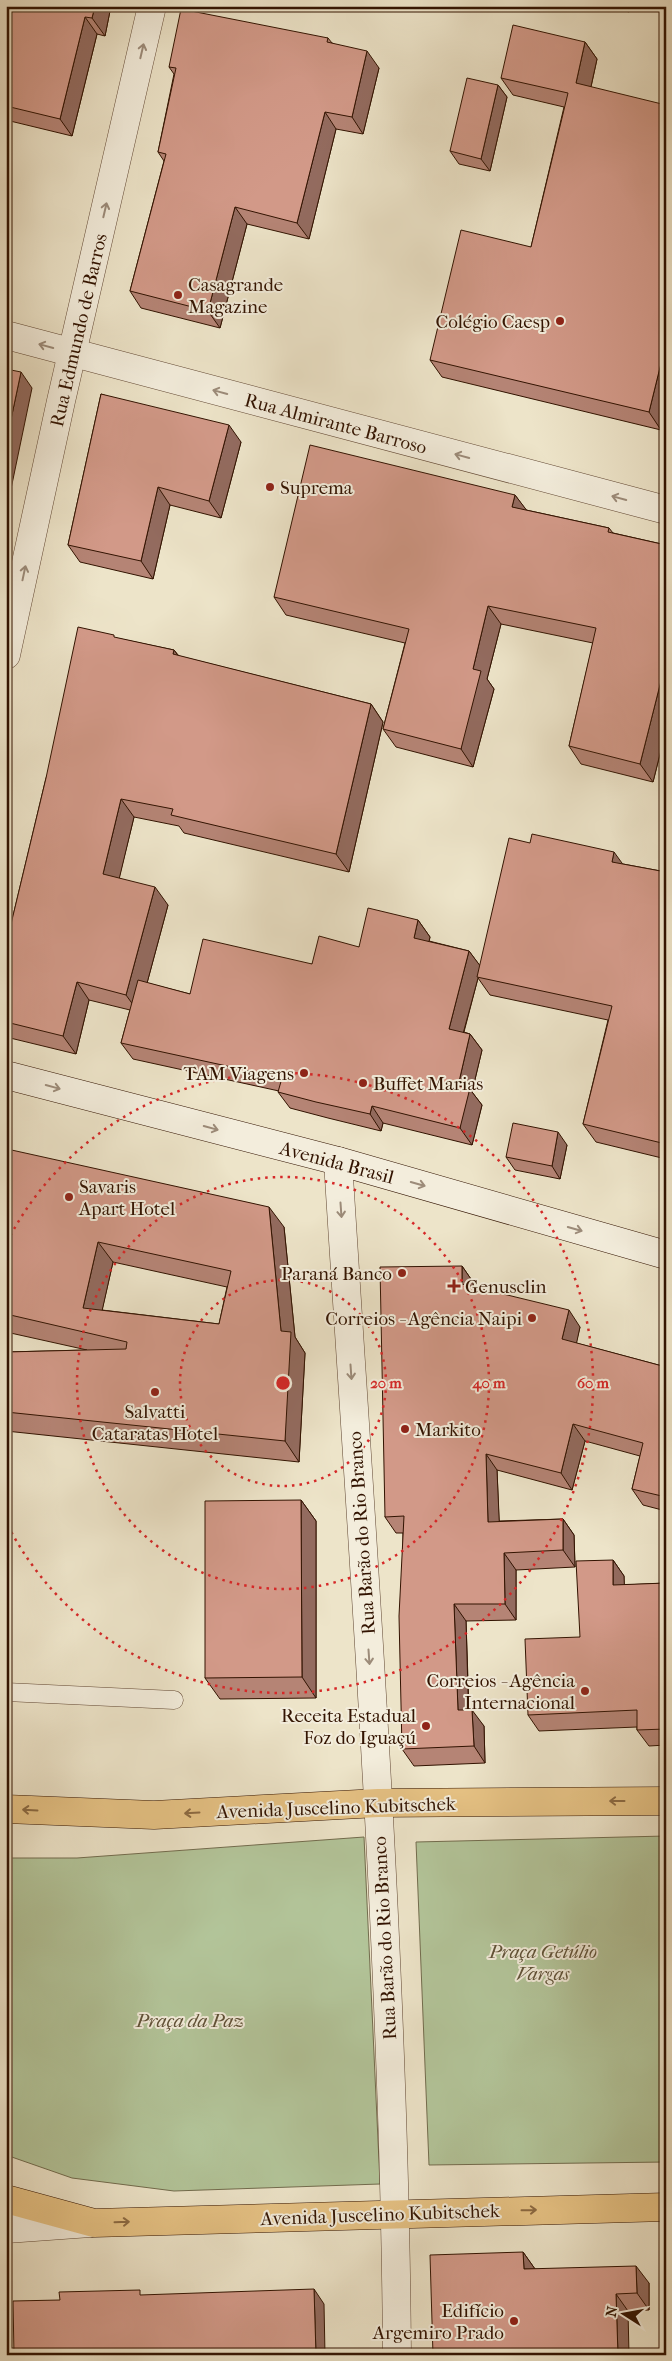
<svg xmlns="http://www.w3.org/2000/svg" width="672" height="2361" font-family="'IM FELL French Canon',serif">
  <rect width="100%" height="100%" fill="#ede4c9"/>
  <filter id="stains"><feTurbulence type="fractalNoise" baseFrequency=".004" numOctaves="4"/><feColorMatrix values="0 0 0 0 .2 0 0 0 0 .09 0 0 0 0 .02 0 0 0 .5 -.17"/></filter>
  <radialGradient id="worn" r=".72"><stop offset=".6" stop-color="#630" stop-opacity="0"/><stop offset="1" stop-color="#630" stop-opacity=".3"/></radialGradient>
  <g fill="#b3c59a" stroke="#726c4e">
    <path d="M666,1836V2162L429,2165L416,1842Z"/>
    <path d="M364,1837L380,2184L174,2191L72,2178L6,2155V1858H77Z"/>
  </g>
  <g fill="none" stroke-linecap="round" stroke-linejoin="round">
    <g stroke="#614733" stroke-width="19">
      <path id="lane" d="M6,1692L174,1700"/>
    </g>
    <g stroke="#614733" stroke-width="29">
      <g id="street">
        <path d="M6,335L666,510"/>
        <path d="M6,655L61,401L152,6"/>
        <path d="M338,1161C363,1559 394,1957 397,2355"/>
        <path d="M6,2229L90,2223"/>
      </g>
    </g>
    <g stroke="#321301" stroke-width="29">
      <path id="secondary" d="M6,1075L338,1161L666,1255"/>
    </g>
    <g stroke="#321301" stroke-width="29">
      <g id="primary">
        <path d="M6,1809L154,1815L378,1803L666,1801"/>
        <path d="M6,2199L94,2223L666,2207"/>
      </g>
    </g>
    <use href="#lane" stroke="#f3eddc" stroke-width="18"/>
    <use href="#street" stroke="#f3eddc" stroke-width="28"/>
    <use href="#secondary" stroke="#f3eddc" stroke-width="28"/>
    <use href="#primary" stroke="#e6c284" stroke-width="28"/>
  </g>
  <g fill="#b58475" stroke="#321301" fill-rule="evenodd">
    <path d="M6,6H111L105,36L97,34L72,136L6,120Z"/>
    <path d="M607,6H630L629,12Z"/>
    <path d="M328,38L332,43L379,68L363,134L336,129L309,239L247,224L220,328L141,308L130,291L164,161L158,152L174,74L169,67Z"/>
    <path d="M585,42L597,59L591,87L661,430L442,377L430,360L531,247L564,107L513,95L501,78Z"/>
    <path d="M498,85L507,97L490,171L459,164L450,151Z"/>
    <path d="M101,394L241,442L221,518L170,505L153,579L80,562L68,545Z"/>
    <path d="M515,495L526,510L609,528L613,533L666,545V730L653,782L581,764L569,746L593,643L501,624L487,679L494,689L473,767L396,747L383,729L405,643L286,615L274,597Z"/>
    <path d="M116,638L174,650L179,656L371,704L383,722L349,872L184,833L179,826L134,817L119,878L168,905L147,983L190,994L312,964L359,947L418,920L430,937L429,941L469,951L480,966L623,864L666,872V1159L596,1142L583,1124L608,1020L490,995L478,978L464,1032L470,1034L482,1050L472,1092L482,1105L472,1145L383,1123L381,1131L328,1118L290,1108L278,1092L279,1091L133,1059L121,1043L130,1010L89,1000L76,1054L6,1037V945L46,778Z"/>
    <path d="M567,1145L560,1179L515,1170L506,1157Z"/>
    <path d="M6,1150L284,1227L295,1337L305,1353L299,1462L6,1431V1352L87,1350L6,1332ZM113,1262L227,1287L219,1324L102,1310Z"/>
    <path d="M462,1266L473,1282V1286L580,1327L576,1343L666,1367V1511L643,1505L632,1489L640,1456L585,1441L572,1490L497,1470L499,1521L563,1519L574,1535L575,1567L516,1570V1620L466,1621L469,1710L484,1726L485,1763L414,1766L402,1749L403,1533H396L385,1517Z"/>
    <path d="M301,1500L316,1521V1698L220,1699L205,1678Z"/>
    <path d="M613,1560L624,1576V1585L666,1583V1745L649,1746L637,1730V1727L539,1731L528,1715L580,1637Z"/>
    <path d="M523,2252L535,2269L649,2283V2310L628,2311L433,2355Z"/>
  </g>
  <g fill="#936b5f" stroke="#321301">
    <path d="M95,6H111L105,36L92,18Z"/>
    <path d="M625,6H630L629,12Z"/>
    <path d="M85,17L97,34L72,136L60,119Z"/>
    <path d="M585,42L597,59L588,100L576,83Z"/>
    <path d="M367,51L379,68L363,134L352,117Z"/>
    <path d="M498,85L507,97L490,171L481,159Z"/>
    <path d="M325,112L336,129L309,239L297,223Z"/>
    <path d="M235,207L247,224L220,328L208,311Z"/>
    <path d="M666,343V411L661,430L649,412Z"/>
    <path d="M21,372L32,388L6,513V443Z"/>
    <path d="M229,425L241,442L221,518L209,501Z"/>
    <path d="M158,487L170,505L153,579L141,561Z"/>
    <path d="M515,495L528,512L512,507Z"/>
    <path d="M488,606L501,624L487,679L494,689L473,767L461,749L473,669Z"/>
    <path d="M174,650L187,668L173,654Z"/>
    <path d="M666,661V730L653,782L640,764Z"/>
    <path d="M371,704L383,722L349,872L336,854Z"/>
    <path d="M121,799L134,817L116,892L103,874Z"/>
    <path d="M614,852L627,870L612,862Z"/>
    <path d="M155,887L168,905L139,1013L126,995Z"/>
    <path d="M418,920L430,937L426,954L414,938Z"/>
    <path d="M469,951L481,967L460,1045L449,1029Z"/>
    <path d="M77,982L89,1000L76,1054L63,1036Z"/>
    <path d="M470,1034L482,1050L472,1092L482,1105L472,1145L460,1128L458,1086Z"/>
    <path d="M372,1106L383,1123L381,1131L370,1114Z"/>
    <path d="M558,1132L567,1145L560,1179L552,1166Z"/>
    <path d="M269,1207L284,1227L295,1337L305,1353L299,1462L285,1441L281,1331Z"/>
    <path d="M98,1242L113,1262L98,1329L83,1308Z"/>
    <path d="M462,1266L473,1282L474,1300L462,1284Z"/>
    <path d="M569,1310L580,1327L574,1355L562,1339Z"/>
    <path d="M573,1424L585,1441L572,1490L561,1473Z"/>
    <path d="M486,1454L497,1470L500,1538L488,1522Z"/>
    <path d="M301,1500L316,1521V1698L302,1677Z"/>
    <path d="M563,1519L574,1535L575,1567L563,1550Z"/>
    <path d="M504,1553L516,1570V1620L505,1604Z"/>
    <path d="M613,1560L624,1576L625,1601L613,1585Z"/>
    <path d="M454,1604L466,1621L469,1726L458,1710Z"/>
    <path d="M472,1710L484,1726L485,1763L474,1746Z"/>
    <path d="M523,2252L535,2269H524Z"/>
    <path d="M636,2266L649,2283V2310L637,2293Z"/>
    <path d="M314,2289L324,2304L325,2355H316Z"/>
    <path d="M616,2294L628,2311L629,2355H618Z"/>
  </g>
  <g fill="#d29988" stroke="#321301" fill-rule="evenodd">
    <path d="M6,6H95L92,18L85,17L60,119L6,106Z"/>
    <path d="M181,9L328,38L327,42L367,51L352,117L325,112L297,223L235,207L208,311L130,291L166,154L158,152L176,68L169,67Z"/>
    <path d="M513,25L585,42L576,83L666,105V343L649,412L430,360L461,230L531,247L568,93L501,78Z"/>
    <path d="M467,78L498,85L481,159L450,151Z"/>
    <path d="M6,369L21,372L6,443Z"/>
    <path d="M101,394L229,425L209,501L158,487L141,561L68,545Z"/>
    <path d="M310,445L515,495L512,507L609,528L608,532L666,545V661L640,764L569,746L596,628L488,606L473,669L481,671L461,749L383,729L409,629L274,597Z"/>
    <path d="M78,627L114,635V637L174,650L173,654L371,704L336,854L171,815L173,809L121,799L103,874L155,887L126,995L77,982L63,1036L6,1022V945L46,778Z"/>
    <path d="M532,834L614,852L612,862L666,872V1144L583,1124L612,1006L477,977L509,838L530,843Z"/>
    <path d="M368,908L418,920L414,938L469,951L449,1029L470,1034L458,1086L470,1088L460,1128L372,1106L370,1114L316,1102L278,1092L282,1078L121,1043L138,980L190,994L203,939L312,964L319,936L359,947Z"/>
    <path d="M513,1123L558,1132L552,1166L506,1157Z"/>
    <path d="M7,1149L269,1207L281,1331L291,1332L285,1441L6,1412V1352L126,1349L127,1342L6,1314ZM98,1242L231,1271L219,1324L83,1308Z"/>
    <path d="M462,1266V1284L569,1310L562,1339L666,1367V1497L632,1489L643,1443L573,1424L561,1473L486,1454L488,1522L563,1519V1550L504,1553L505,1604H454L458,1710H472L474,1746L402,1749L399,1616L404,1516L385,1517L380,1267Z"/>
    <path d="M301,1500L302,1677L205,1678V1501Z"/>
    <path d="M613,1560V1585L666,1583V1729L637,1730V1710L528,1715L525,1639L580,1637L576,1561Z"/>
    <path d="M523,2252L524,2269L636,2266L637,2293L616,2294L618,2355H433L430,2255Z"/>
    <path d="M314,2289L316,2355H14L13,2301L60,2300L59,2292L140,2290V2295Z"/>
  </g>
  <defs><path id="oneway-shaft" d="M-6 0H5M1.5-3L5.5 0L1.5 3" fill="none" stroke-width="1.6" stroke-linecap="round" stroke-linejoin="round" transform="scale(1.25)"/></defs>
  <g stroke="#9c8b79">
    <use href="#oneway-shaft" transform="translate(142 51) rotate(-77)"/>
    <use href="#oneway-shaft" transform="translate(105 210) rotate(-77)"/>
    <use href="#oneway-shaft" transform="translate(46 346) rotate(-165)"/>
    <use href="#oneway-shaft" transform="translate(220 392) rotate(-165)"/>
    <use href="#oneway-shaft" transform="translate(462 456) rotate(-165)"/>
    <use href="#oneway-shaft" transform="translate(619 498) rotate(-165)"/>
    <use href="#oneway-shaft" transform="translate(24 573) rotate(-78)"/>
    <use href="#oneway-shaft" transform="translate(53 1087) rotate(15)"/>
    <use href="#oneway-shaft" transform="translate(211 1128) rotate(15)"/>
    <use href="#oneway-shaft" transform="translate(418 1184) rotate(16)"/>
    <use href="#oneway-shaft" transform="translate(341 1210) rotate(86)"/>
    <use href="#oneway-shaft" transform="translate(575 1229) rotate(16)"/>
    <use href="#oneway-shaft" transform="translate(351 1372) rotate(86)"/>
    <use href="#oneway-shaft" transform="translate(369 1657) rotate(86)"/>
  </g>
  <g stroke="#8c6a42">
    <use href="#oneway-shaft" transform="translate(617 1801) rotate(180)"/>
    <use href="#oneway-shaft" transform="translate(30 1810) rotate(-177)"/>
    <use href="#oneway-shaft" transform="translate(192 1813) rotate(177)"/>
    <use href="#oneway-shaft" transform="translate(529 2210) rotate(-1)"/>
    <use href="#oneway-shaft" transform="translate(122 2222) rotate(-2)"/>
  </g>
  <g fill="none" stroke="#d62828" stroke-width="2.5" stroke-dasharray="2.5 5">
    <circle cx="283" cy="1383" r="103"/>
    <circle cx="283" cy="1383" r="206"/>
    <path d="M7 1242A310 310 0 1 1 7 1524"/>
  </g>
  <g fill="#8f2418" stroke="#f3eddc" stroke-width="2">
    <circle cx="178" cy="295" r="5"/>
    <circle cx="560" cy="321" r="5"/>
    <circle cx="270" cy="487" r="5"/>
    <circle cx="304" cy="1073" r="5"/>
    <circle cx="363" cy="1083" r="5"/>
    <circle cx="69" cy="1197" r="5"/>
    <circle cx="402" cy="1273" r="5"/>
    <path d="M451.5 1278.5h5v5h5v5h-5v5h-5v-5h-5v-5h5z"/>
    <circle cx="532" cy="1318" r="5"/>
    <circle cx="155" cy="1392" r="5"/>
    <circle cx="405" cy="1429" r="5"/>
    <circle cx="585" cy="1691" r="5"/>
    <circle cx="426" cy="1726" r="5"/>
    <circle cx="514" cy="2321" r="5"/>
  </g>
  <g text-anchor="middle" stroke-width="4" stroke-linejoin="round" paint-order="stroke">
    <g font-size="19" fill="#321301" stroke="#f3eddc" text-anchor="end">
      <text x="188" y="291" text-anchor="start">Casagrande<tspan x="188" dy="22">Magazine</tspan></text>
      <text x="550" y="328">Colégio Caesp</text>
      <text x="280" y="494" text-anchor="start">Suprema</text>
      <text x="294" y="1080">TAM Viagens</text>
      <text x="373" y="1090" text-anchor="start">Buffet Marias</text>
      <text x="79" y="1193" text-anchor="start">Savaris<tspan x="79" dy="22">Apart Hotel</tspan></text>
      <text x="392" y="1280">Paraná Banco</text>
      <text x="465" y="1293" text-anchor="start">Genusclin</text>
      <text x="522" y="1325">Correios - Agência Naipi</text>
      <text x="155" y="1418" text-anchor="middle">Salvatti<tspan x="155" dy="22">Cataratas Hotel</tspan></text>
      <text x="415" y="1436" text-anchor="start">Markito</text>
      <text x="575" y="1687">Correios - Agência<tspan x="575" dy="22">Internacional</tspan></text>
      <text x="416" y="1722">Receita Estadual<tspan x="416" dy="22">Foz do Iguaçú</tspan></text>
      <text x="504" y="2317">Edifício<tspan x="504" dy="22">Argemiro Prado</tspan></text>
    </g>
    <g font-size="19" fill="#321301" stroke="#f3eddc">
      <text transform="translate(78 330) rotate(-77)" y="7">Rua Edmundo de Barros</text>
      <text transform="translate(336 423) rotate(15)" y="7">Rua Almirante Barroso</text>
      <text transform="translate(337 1162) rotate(15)" y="7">Avenida Brasil</text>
      <text transform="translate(361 1533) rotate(-94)" y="7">Rua Barão do Rio Branco</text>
      <text transform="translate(336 1807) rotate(-2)" y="7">Avenida Juscelino Kubitschek</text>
      <text transform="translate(384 1938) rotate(-93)" y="7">Rua Barão do Rio Branco</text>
      <text transform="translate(380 2214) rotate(-2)" y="7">Avenida Juscelino Kubitschek</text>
    </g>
    <g font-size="19" font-style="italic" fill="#5f5137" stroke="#f3eddc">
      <text x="543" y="1958">Praça Getúlio<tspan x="543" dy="22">Vargas</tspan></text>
      <text x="190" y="2027">Praça da Paz</text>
    </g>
  </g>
  <circle cx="283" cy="1383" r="8" fill="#d62828" stroke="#f3eddc" stroke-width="2.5"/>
  <g font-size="15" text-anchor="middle" font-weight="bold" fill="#d62828" stroke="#f3eddc" stroke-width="4" stroke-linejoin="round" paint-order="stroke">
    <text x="386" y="1388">20 m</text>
    <text x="489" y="1388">40 m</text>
    <text x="593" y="1388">60 m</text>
  </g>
  <rect width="672" height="2361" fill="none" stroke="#ede4c9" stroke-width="25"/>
  <rect x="8" y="8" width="657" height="2346" fill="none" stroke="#321301" stroke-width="2.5"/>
  <rect x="12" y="12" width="647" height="2336" fill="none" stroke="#321301"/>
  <g transform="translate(624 2314) rotate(281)" stroke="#f3eddc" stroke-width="4" paint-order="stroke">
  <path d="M0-4L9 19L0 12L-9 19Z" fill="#321301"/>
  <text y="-8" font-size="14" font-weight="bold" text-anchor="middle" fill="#321301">N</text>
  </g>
  <rect width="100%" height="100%" filter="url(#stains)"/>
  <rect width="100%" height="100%" fill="url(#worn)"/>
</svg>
